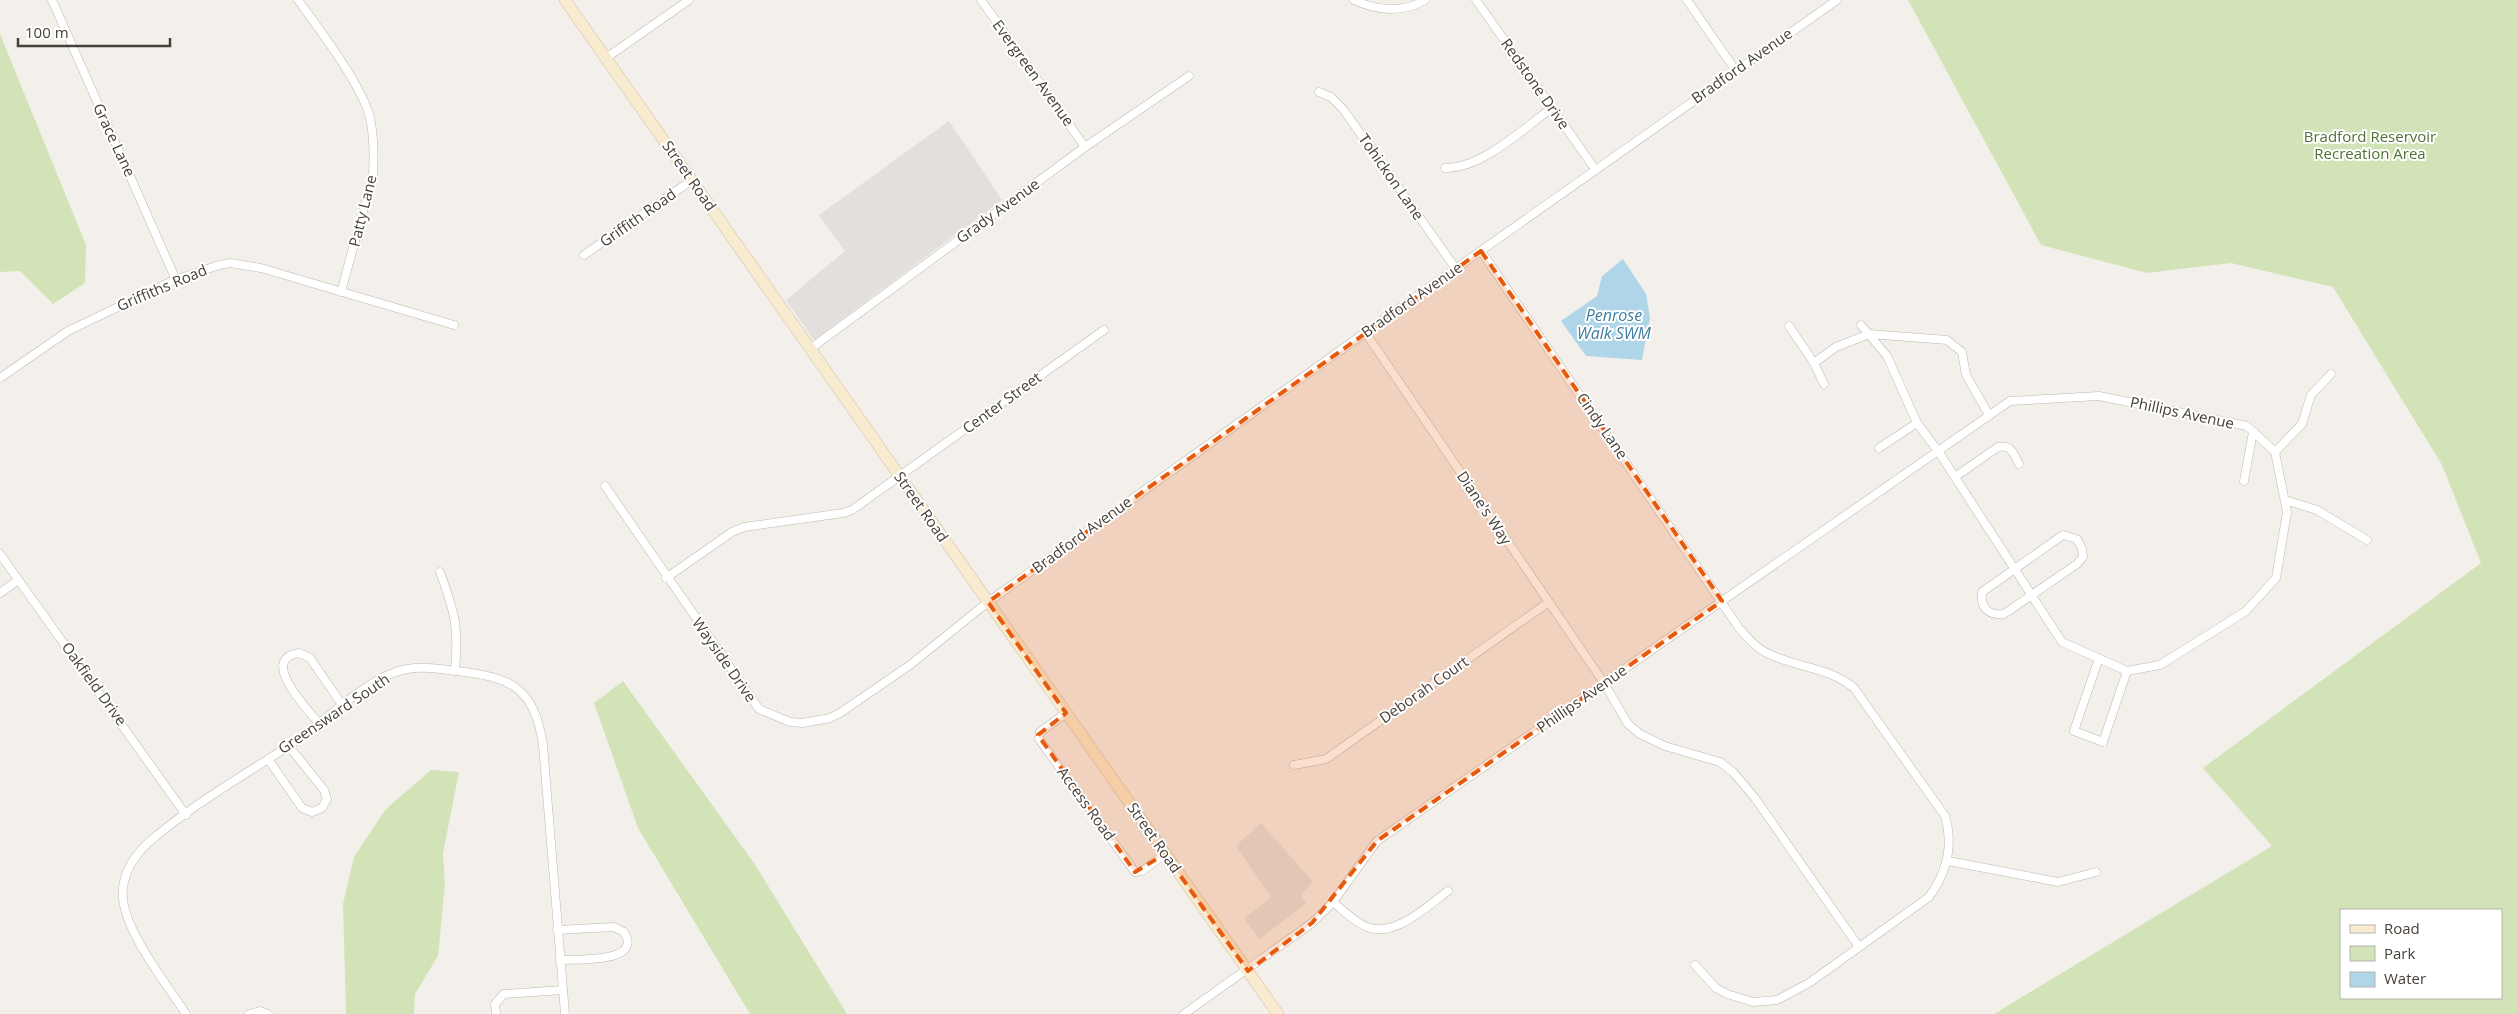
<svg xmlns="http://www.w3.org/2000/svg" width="2517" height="1014" font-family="'Open Sans',sans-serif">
  <rect width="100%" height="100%" fill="#f3f0eb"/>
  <path fill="#e3dfdc" d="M949,121L1002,200L814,340L786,300L845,251L819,215Z"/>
  <g fill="#d3e3b8" fill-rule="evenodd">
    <path d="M1908,0H2517V1014H1994L2272,846L2203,768L2481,563L2442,465L2333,287L2231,263L2147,273L2041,245ZM2341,910H2501V998H2341Z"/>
    <path d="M0,34L86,245L85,283L53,304L20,271L0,272Z"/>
    <path d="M623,681L754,863L847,1014H750L638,828L594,703Z"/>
    <path d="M431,770L459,772L443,853L445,884L438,956L415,994L414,1014H346L343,904L354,857L385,810Z"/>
  </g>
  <path fill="#e3e1de" d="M1261,823L1313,882L1302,893L1301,897L1306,903L1260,939L1244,919L1271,897L1236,846Z"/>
  <path fill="#afd5e9" d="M1623,259L1646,294L1650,318L1642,360L1586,356L1561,321L1597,296L1602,276Z"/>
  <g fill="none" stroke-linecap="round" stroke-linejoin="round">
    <g stroke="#beb7ae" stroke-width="9">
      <g id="minor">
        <path d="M52,0L176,280"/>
        <path d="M298,0C319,29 362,85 370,118C374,136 374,156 373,175L341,292"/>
        <path d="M981,0L1085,147"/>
        <path d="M1354,0C1377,11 1403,13 1425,0"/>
        <path d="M1476,0L1595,169"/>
        <path d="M1687,0L1736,71"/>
        <path d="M606,58L689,0"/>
        <path d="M1319,92L1331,97L1343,109L1456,269"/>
        <path d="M1445,168C1483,168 1521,130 1552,108"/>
        <path d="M1481,251L1739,628C1747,637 1755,647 1765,652C1794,668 1828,666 1854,688L1945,816C1954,846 1947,872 1929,897L1809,983L1777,1000L1753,1002L1727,994L1716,988L1695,965"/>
        <path d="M584,255L692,180"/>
        <path d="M1789,326L1814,363L1824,384"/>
        <path d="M1365,332L1604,683L1628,724L1640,734L1665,746L1720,762L1733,772L1755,798L1859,947"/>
        <path d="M810,349L1085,147L1189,76"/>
        <path d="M1814,363L1836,347L1869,334L1947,340L1962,352L1966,375L1989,415"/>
        <path d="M0,378L68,331L172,281L219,265L230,263L261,268L454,325"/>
        <path d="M1879,448L1917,423"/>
        <path d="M2275,452L2302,424L2311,395L2331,374"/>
        <path d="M1955,477L1998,447C2011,444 2014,454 2019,464"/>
        <path d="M2244,481L2253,432"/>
        <path d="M605,486L759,709L790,722L803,723L830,718L840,713L910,665L988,602L1394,312L1837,0"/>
        <path d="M2285,500L2317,510L2367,540"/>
        <path d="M2063,535L2077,539L2082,549L2083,557L2077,564L2004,614C1989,616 1980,608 1982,592Z"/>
        <path d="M0,554L186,815"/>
        <path d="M440,572C455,613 459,627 455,671"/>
        <path d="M666,578L732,532L744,527L843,513L852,510L1104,330"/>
        <path d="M0,593L18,580"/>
        <path d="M2099,658L2074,731L2103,742L2127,671"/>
        <path d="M1066,713L1040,732L1039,739L1135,872L1142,871L1165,854"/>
        <path d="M319,724C308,709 258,659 299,653L310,658L343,706"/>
        <path d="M268,759L302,808L312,812L322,808L327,799L324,790L288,745"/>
        <path d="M1294,765L1326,759L1549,602"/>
        <path d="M1948,861L2058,882L2096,872"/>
        <path d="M1333,902C1343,910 1354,922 1367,927C1395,938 1427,906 1448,891"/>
        <path d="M557,930L614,927L624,932C644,963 577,959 560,960"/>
        <path d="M186,1014C166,983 118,924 123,888C125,871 135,855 148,843C193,803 251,772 300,738C325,720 366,682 393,673C414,665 434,668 456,671C510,677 534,686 543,745L565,1014"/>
        <path d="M249,1014L260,1011L268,1014"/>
        <path d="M496,1014L495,1004L504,994L563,990"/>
        <path d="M1184,1014L1312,923L1333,902L1377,841L1722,601L2010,401L2099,396L2247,426L2275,452L2287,512L2276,578L2246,611L2160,665L2127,671L2062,642L1938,451L1917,423L1887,356L1861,325"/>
      </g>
    </g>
    <g stroke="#cebea0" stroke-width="12">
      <path id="secondary" d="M565,0L1278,1014"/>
    </g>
    <use href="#minor" stroke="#fff" stroke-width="8"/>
    <use href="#secondary" stroke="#f9ebcf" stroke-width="11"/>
  </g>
  <path fill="#e8590c" fill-opacity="0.2" stroke="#e8590c" stroke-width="4" stroke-dasharray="10 6" stroke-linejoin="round" d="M1481,251L1722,601L1377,841L1312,923L1248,971L1165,854L1135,872L1038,735L1066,713L988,602Z"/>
  <g text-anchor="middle" stroke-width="4" stroke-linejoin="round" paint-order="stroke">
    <g font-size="15" fill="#474039" stroke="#fff">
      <text transform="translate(1742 66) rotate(-35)" y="5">Bradford Avenue</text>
      <text transform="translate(1033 73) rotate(54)" y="5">Evergreen Avenue</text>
      <text transform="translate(1535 84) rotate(55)" y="5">Redstone Drive</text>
      <text transform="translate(114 140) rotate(65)" y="5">Grace Lane</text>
      <text transform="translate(689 176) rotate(55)" y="5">Street Road</text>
      <text transform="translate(1391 177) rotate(55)" y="5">Tohickon Lane</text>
      <text transform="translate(363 211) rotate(-76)" y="5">Patty Lane</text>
      <text transform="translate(998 211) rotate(-36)" y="5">Grady Avenue</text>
      <text transform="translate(638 218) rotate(-35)" y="5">Griffith Road</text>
      <text transform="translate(162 288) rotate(-23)" y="5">Griffiths Road</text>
      <text transform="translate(1412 300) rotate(-35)" y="5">Bradford Avenue</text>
      <text transform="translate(1002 403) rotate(-36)" y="5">Center Street</text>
      <text transform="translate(2182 413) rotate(12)" y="5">Phillips Avenue</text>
      <text transform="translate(1602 426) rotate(55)" y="5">Cindy Lane</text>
      <text transform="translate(921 507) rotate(55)" y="5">Street Road</text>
      <text transform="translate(1484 508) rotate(56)" y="5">Diane's Way</text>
      <text transform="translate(1082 535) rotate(-36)" y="5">Bradford Avenue</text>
      <text transform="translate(724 660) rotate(55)" y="5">Wayside Drive</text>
      <text transform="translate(94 684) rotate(54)" y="5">Oakfield Drive</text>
      <text transform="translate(1424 690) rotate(-35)" y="5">Deborah Court</text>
      <text transform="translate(1582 699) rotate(-35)" y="5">Phillips Avenue</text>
      <text transform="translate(334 714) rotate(-34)" y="5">Greensward South</text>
      <text transform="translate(1086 804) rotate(54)" y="5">Access Road</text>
      <text transform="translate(1154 838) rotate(55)" y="5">Street Road</text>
    </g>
    <g font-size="15" fill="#507233" stroke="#fff">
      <text x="2370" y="142">Bradford Reservoir<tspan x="2370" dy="17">Recreation Area</tspan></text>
    </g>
    <g font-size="16" font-style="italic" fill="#3c7da0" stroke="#fff">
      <text x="1614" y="321">Penrose<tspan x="1614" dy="18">Walk SWM</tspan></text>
    </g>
  </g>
  <rect x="2340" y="909" width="162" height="90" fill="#ffffff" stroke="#b5b3b0"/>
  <rect x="2350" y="925" width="25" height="8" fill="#f9ebcf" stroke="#b5b3b0"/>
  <text x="2384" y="934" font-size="15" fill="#474039">Road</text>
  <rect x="2350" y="946" width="25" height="15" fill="#d3e3b8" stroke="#b5b3b0"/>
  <text x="2384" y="959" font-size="15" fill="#474039">Park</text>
  <rect x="2350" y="972" width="25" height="15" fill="#afd5e9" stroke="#b5b3b0"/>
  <text x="2384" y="984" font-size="15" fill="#474039">Water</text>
  <path d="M18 38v8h152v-8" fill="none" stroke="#474039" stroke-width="2.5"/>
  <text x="25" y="38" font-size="15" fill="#474039" stroke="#ffffff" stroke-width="4" paint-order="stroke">100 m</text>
</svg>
